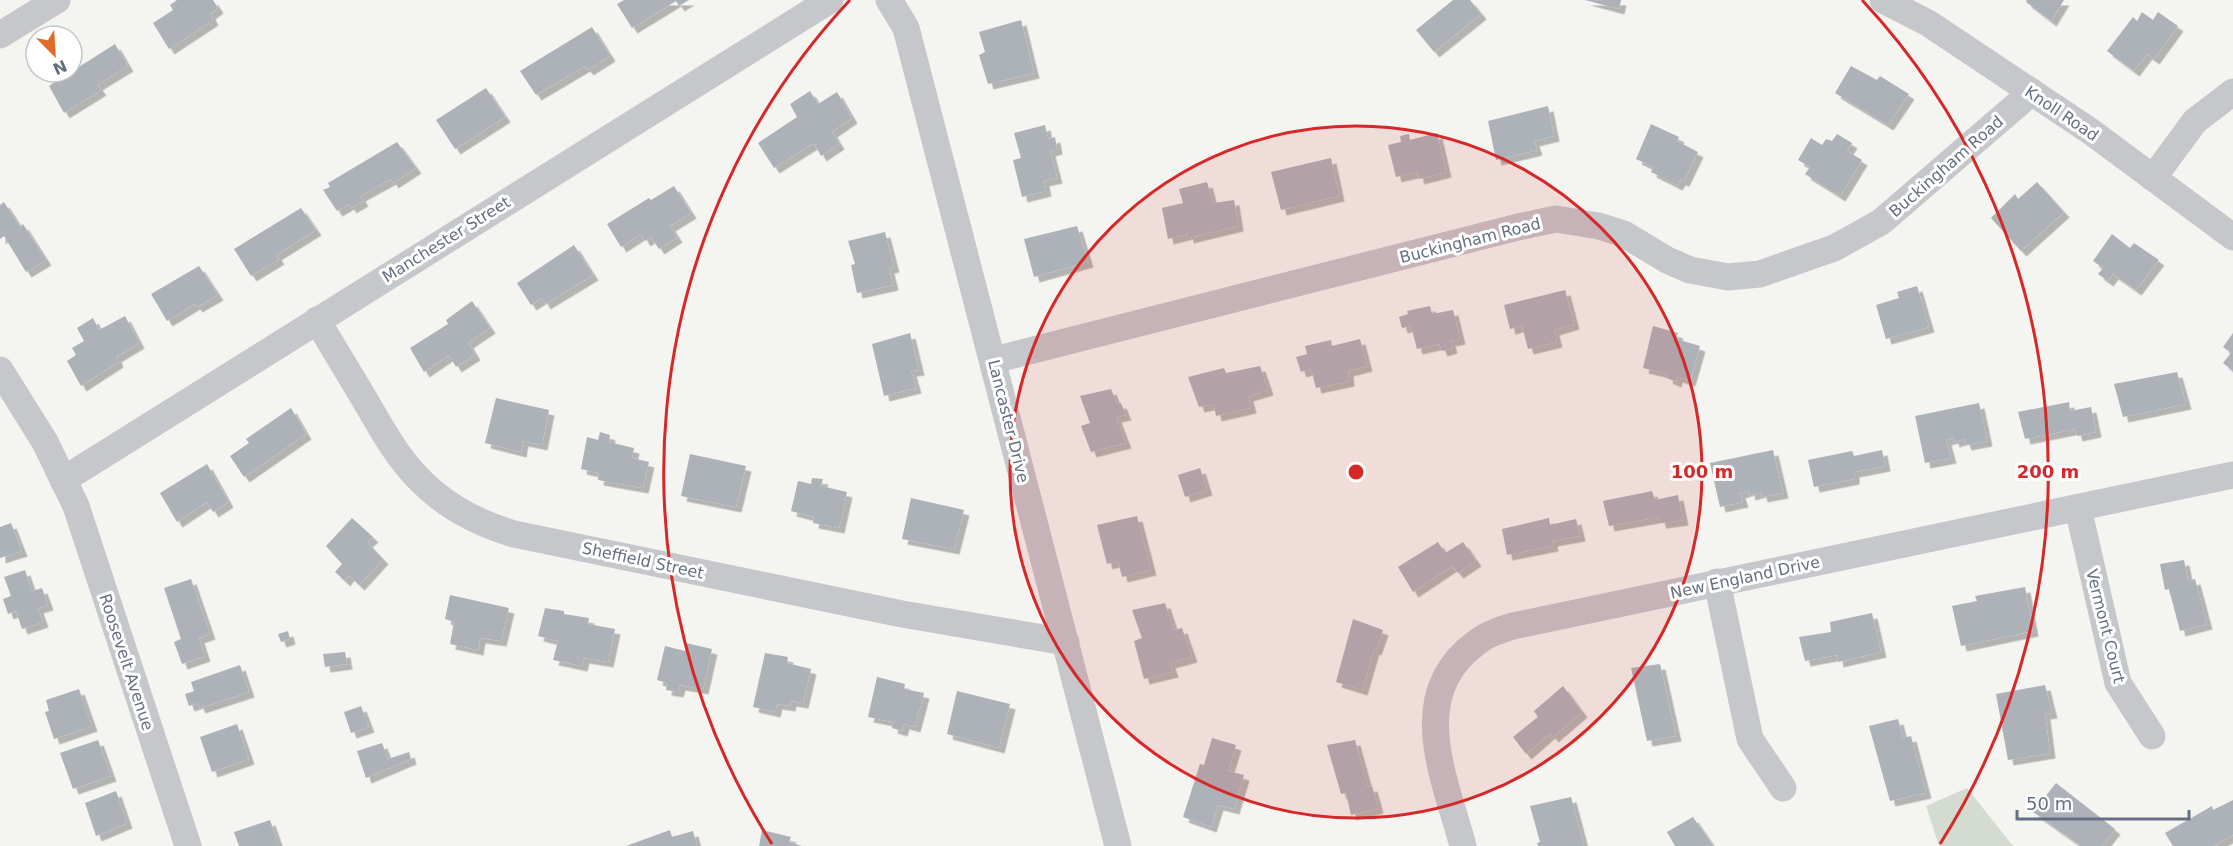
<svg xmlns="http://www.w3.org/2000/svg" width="2233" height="846" font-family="'DejaVu Sans',sans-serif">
  <defs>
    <filter id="shadow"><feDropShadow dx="5.5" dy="5.5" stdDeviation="0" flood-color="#0004"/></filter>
  </defs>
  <rect width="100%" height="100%" fill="#f4f5f1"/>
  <path fill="#d4dcd2" d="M1967,788L2013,846H1939L1926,806Z"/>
  <g fill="#adb2b9" filter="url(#shadow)">
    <path d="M177,0H213L218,8L210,14L213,20L169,49L153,23L173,10L170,5Z"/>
    <path d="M624,0H689L679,6L676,1L632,28L617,4Z"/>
    <path d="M1453,0H1470L1481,14L1434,52L1416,30Z"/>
    <path d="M1585,0H1621L1619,9Z"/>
    <path d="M2027,0H2064L2051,21L2026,2Z"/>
    <path d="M2142,12L2153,20L2158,12L2178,26L2154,59L2147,54L2134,71L2107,51L2133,17L2137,21Z"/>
    <path d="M1021,20L1034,73L988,84L979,55L985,52L979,32Z"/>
    <path d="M592,27L610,56L588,70L585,66L536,95L520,71Z"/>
    <path d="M115,44L128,66L97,85L101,90L64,113L49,86Z"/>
    <path d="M1851,66L1877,80L1880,76L1909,94L1888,125L1835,93Z"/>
    <path d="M486,88L505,117L455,149L436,120Z"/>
    <path d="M810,91L818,104L837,92L852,118L832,132L839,144L821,156L814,143L774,168L758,143L797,117L790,104Z"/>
    <path d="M1548,106L1554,136L1534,141L1537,150L1496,160L1488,121Z"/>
    <path d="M1651,124L1679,137L1677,141L1698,152L1684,181L1680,180L1677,185L1651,172L1653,167L1636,159Z"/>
    <path d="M1045,125L1048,139L1055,137L1057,149L1050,151L1057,178L1044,181L1046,191L1022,197L1013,160L1021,158L1014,133Z"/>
    <path d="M1437,133L1446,172L1419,179L1417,172L1396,177L1388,145L1401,142L1400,136L1409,134L1410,140Z"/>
    <path d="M1837,134L1852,143L1847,151L1862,160L1840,196L1805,174L1810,167L1798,160L1811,138L1822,145L1826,139L1832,141Z"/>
    <path d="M397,142L416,168L393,183L391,179L360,196L363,201L351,208L349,204L337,211L323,190L330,187L328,183Z"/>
    <path d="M1331,158L1339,196L1281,210L1271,172Z"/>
    <path d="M1207,182L1213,203L1234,200L1238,226L1188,238V234L1168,239L1162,208L1183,203L1179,189Z"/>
    <path d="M2037,182L2064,212L2021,251L1991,218L2015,194L2018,199Z"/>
    <path d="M674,186L691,213L670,226L677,237L659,249L651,237L645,241L641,234L621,247L607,224L649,198L651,200Z"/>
    <path d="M4,202L20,227L23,224L46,260L26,272L4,236L0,239V205Z"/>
    <path d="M301,208L316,230L276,255L279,259L251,276L234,249Z"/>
    <path d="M1077,226L1088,262L1034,277L1024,239Z"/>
    <path d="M885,232L894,267L889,268L893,285L857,293L851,265L855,264L848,241Z"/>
    <path d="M2112,234L2130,248L2134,243L2159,260L2136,290L2113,274L2108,281L2098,274L2103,268L2093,261Z"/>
    <path d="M574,245L593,275L545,304L542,298L531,305L517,283Z"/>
    <path d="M199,266L218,295L197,307L195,304L167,321L151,294Z"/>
    <path d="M1917,286L1929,327L1886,339L1876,305L1899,298L1897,292Z"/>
    <path d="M1565,290L1574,324L1554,330L1557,342L1528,349L1522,326L1510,329L1504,305Z"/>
    <path d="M472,301L490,328L468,343L475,355L456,367L449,355L424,372L410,348L448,324L446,320Z"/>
    <path d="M1430,306L1432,314L1453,310L1460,339L1450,341L1452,348L1442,351L1439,344L1417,349L1411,326L1402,328L1399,317L1408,314L1407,311Z"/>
    <path d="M125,316L139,343L116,357L118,362L81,386L67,361L76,355L72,348L84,341L77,328L93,318L99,330Z"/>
    <path d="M1653,326L1678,333L1676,339L1700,346L1690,381L1677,377L1676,382L1667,378L1668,374L1643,368Z"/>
    <path d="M910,333L919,370L911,371L916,388L884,396L872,344Z"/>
    <path d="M2233,333V371L2223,363L2231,353L2223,347Z"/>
    <path d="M1360,339L1367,366L1348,371L1349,381L1316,388L1311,369L1301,372L1296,357L1307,354L1305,346L1331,340L1332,346Z"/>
    <path d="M1260,366L1268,390L1248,396L1251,408L1216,416L1214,404L1199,407L1188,377L1224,368L1226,373Z"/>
    <path d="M2177,372L2186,404L2123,417L2114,384Z"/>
    <path d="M1111,389L1117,404L1121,403L1126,415L1116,417L1126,443L1091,452L1081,426L1090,423L1080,396Z"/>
    <path d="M496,398L549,410L542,445L523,441L521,452L485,443Z"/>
    <path d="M2069,402L2070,411L2091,407L2096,432L2077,436L2075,429L2025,439L2018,412Z"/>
    <path d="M1979,403L1987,441L1966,445L1964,439L1954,442L1953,438L1946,440L1951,458L1925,463L1915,416Z"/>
    <path d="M291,408L306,434L244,477L230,456L249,443L246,439Z"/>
    <path d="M600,432L610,435L609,442L634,448L632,458L649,462L643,488L598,480L599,473L581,469L587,437L598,440Z"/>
    <path d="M1773,450L1783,493L1762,497L1761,492L1750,495L1749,490L1740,493L1743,502L1720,507L1710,463Z"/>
    <path d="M1882,450L1885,466L1854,472V479L1814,487L1808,460L1852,451L1854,456Z"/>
    <path d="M690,454L746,466L736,507L681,496Z"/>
    <path d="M207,464L228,502L213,512L207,502L177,522L160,493Z"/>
    <path d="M1200,468L1207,490L1185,497L1178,475Z"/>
    <path d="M812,478L823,479L821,486L847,492L839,528L813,523L814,517L791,511L798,481L811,484Z"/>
    <path d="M1652,491L1655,500L1678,495L1683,520L1661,523L1659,517L1609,526L1603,501Z"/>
    <path d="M911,498L964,510L954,549L902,539Z"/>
    <path d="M1137,516L1151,570L1122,577L1118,561L1107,564L1097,525Z"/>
    <path d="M352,518L373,537L367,542L383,559L359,585L349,575L345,581L335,572L342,564L326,546Z"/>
    <path d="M1549,518L1550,525L1576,519L1580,536L1552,541L1553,546L1507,555L1502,529Z"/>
    <path d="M11,523L22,551L0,558V527Z"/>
    <path d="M1438,542L1445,553L1463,542L1476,561L1458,573L1452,566L1413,592L1398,567Z"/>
    <path d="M2184,560L2188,581L2195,579L2207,624L2180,631L2169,589L2165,590L2160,564Z"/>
    <path d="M25,570L32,591L42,588L48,605L38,608L43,622L22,629L16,611L8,614L3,599L11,596L4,577Z"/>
    <path d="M191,579L210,634L199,638L205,656L182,664L174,642L181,639L164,588Z"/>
    <path d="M2025,587L2033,631L1961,646L1952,606L1977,601L1975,596Z"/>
    <path d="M450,595L509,608L501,641L480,638L478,650L450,644L454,622L445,619Z"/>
    <path d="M1165,603L1174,630L1182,628L1192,657L1170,663L1173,672L1144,679L1134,641L1142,638L1132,610Z"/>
    <path d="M545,608L564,611V614L589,618L588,624L615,629L608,662L584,658L582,666L553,660L558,641L538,636Z"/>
    <path d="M1872,613L1881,652L1838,662L1837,655L1805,661L1799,637L1831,632L1830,622Z"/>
    <path d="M1353,619L1383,630L1376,650L1374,649L1362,690L1336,682Z"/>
    <path d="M288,631L290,639L281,642L278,634Z"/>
    <path d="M686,643L712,649L703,689L680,685L678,692L666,690L667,683L657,680L665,646L685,651Z"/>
    <path d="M345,652L347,664L325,667L323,654Z"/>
    <path d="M765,653L788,657L787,663L811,669L803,703L791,701L790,706L777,704L775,712L753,707Z"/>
    <path d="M1660,664L1676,736L1647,741L1631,668Z"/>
    <path d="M240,665L249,692L200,708L198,703L189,706L185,694L194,691L191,682Z"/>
    <path d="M877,677L905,684L904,689L924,693L915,727L904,724L902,731L892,728L893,722L868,717Z"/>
    <path d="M2045,685L2052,713L2045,714L2050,753L2008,760L1996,694Z"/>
    <path d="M1563,686L1582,712L1553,737L1550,733L1526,754L1513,737L1538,717L1534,711Z"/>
    <path d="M79,689L92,726L54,739L45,712L49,711L46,700Z"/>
    <path d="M957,691L1010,704L999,748L947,734Z"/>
    <path d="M361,706L369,727L351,733L344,712Z"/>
    <path d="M1898,719L1903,738L1911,736L1926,793L1890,801L1869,726Z"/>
    <path d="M237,724L249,759L212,772L200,737Z"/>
    <path d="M1212,738L1236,745L1228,771L1244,775L1234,809L1218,805L1211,827L1183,817L1200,764L1204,765Z"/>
    <path d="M98,740L111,776L73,789L60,753Z"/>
    <path d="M1355,740L1368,787L1372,786L1378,808L1351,815L1346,793L1341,794L1327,745Z"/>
    <path d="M382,743L388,759L409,752L411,759L366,778L357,751Z"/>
    <path d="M2056,783L2115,829L2102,846H2081L2033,812Z"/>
    <path d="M116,791L127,823L96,836L85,803Z"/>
    <path d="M1571,797L1584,846H1538L1537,843L1540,842L1530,806Z"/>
    <path d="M2233,800V835L2213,846H2173L2165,833L2212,806L2213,810Z"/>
    <path d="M1693,817L1713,846H1675L1667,832Z"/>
    <path d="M270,820L279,846H239L234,832Z"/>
    <path d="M670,830L672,837L693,831L697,846H626Z"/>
    <path d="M762,830L791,837L789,842L802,846H759Z"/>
  </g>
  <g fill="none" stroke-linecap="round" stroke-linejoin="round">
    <g stroke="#c5c7cb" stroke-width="27">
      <path d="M889,0L906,28L1118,846"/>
      <path d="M1883,0L1928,23L2090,131L2233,237"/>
      <path d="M0,35L57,0"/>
      <path d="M2153,178L2195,121L2233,92"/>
      <path d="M317,320C334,349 352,378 369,407C383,431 397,456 416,476C442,504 477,523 514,534L902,614L1066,642"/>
      <path d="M994,360L1518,227L1556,219L1599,226L1624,234L1667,260L1690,270L1728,277L1760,274L1834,248L1881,222L2032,92"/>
      <path d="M0,370L45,442L76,506L188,846"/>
      <path d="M63,480L830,0"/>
      <path d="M2078,508L2118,683L2152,736"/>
      <path d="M1717,582L1750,739L1783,788"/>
      <path d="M1463,846C1445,778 1405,695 1476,643C1487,634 1500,630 1513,626L2233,475"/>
    </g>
  </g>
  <circle cx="1356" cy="472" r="346" fill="#d62828" fill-opacity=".12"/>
  <g fill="none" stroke="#d62828" stroke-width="3">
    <circle cx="1356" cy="472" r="346"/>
    <path d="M772 844A692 692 0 0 1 850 0M1862 0A692 692 0 0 1 1940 844"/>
  </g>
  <g text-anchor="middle" stroke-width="6" stroke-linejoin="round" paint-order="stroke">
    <g font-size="16" fill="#647081" stroke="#fff">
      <text transform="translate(2062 113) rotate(34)" y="6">Knoll Road</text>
      <text transform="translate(1946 166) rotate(-41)" y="6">Buckingham Road</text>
      <text transform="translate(446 239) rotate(-32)" y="6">Manchester Street</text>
      <text transform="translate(1470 240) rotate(-14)" y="6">Buckingham Road</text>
      <text transform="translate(1009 421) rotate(76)" y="6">Lancaster Drive</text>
      <text transform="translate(643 560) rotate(12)" y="6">Sheffield Street</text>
      <text transform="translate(1745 577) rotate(-12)" y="6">New England Drive</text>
      <text transform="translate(2106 626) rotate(76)" y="6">Vermont Court</text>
      <text transform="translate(127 662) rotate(72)" y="6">Roosevelt Avenue</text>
    </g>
  </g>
  <circle cx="1356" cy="472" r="9" fill="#d62828" stroke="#fff" stroke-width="3"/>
  <g font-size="18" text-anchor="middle" font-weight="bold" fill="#d62828" stroke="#fff" stroke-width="6" stroke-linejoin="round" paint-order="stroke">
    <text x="1702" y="478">100 m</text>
    <text x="2048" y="478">200 m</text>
  </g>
  <g transform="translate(54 54) rotate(156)"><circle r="28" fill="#ffffff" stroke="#c1c6cd" stroke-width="1.5"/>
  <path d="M0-4.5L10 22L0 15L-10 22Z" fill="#de6c27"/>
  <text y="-9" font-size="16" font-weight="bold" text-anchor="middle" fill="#647081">N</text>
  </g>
  <path d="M2017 810v9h172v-9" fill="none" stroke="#647081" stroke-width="3"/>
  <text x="2026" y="810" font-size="18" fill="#647081" stroke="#ffffff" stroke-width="4.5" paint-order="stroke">50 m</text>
</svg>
